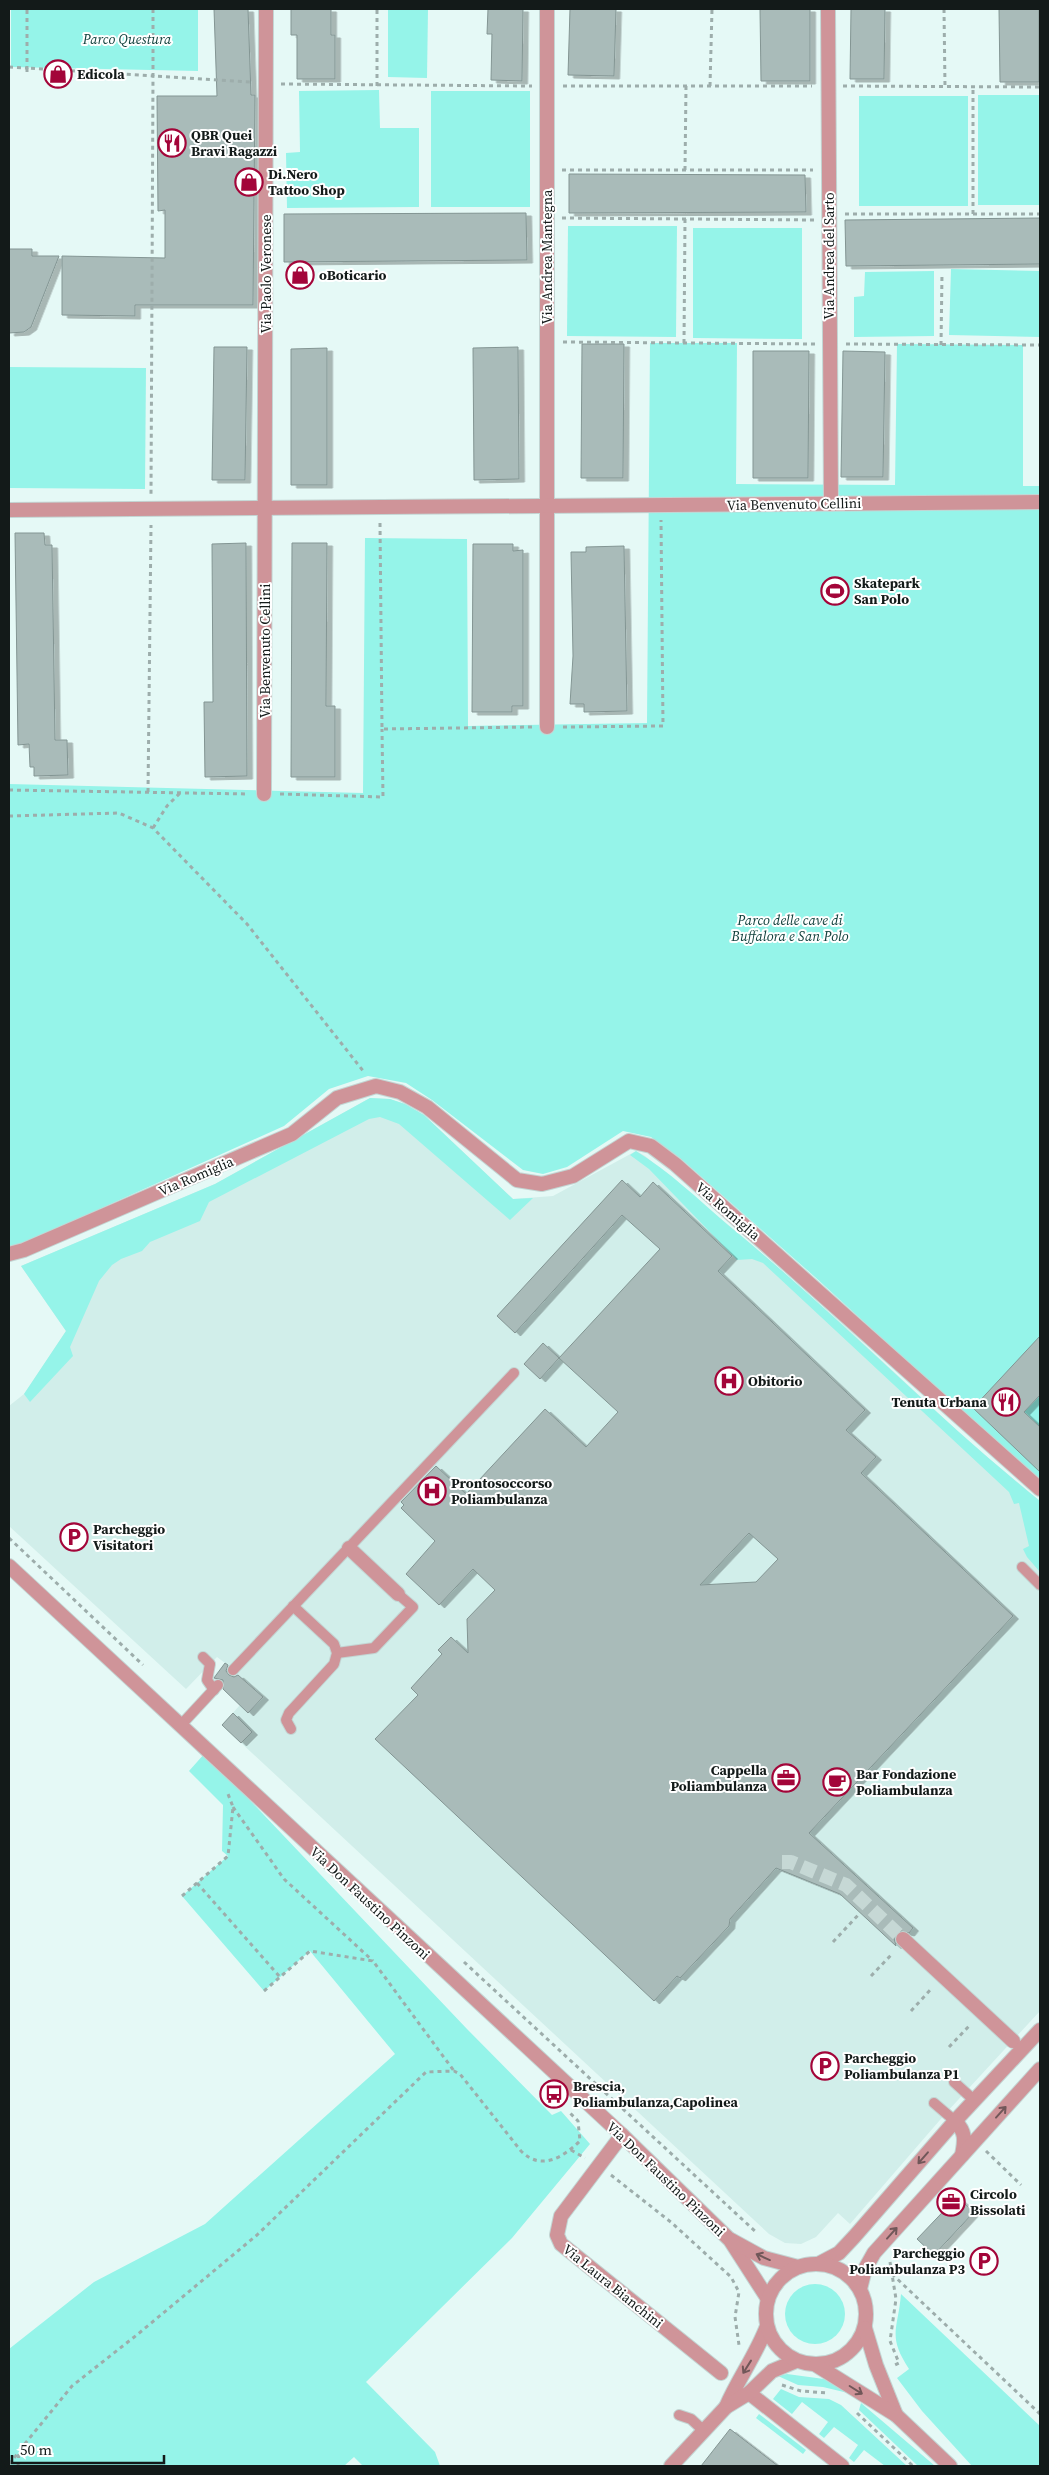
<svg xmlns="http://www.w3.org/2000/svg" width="1049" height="2475" font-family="'Source Serif 4',serif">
  <defs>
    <filter id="shadow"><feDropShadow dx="5.5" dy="3" stdDeviation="0" flood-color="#0004"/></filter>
  </defs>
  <rect width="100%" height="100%" fill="#e5f9f6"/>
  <path fill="#d1eeea" d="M370,1098L390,1099L405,1104L424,1115L513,1199L553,1196L636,1151L645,1156L750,1243L848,1329L969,1442L1040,1501V2011L946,2113L850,2224L838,2213L816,2237L801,2244L785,2243L769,2234L222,1725L240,1705L212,1678L225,1663L217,1657L186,1689L9,1526V1406L24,1394L66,1331L21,1266L215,1184Z"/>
  <g fill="#95f4e9">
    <path d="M11,9H198V71L11,67Z"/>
    <path d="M388,9H428L427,78L388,77Z"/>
    <path d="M379,90L380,128H419V207L287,208L286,153L300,152L299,91Z"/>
    <rect x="431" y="91" width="99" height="116"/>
    <rect x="978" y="95" width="62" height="110"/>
    <rect x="859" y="96" width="109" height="110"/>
    <path d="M568,226H677L676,337L567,336Z"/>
    <path d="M693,228H802V339L693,338Z"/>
    <path d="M951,269L1040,271V337L949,335Z"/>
    <path d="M934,271V336L854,337V297L864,296L865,272Z"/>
    <path d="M650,343H737L736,484L895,485L897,344L1023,345V486H1040V1483L815,1277L680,1158L651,1137L623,1131L567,1167L543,1174L523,1170L432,1100L406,1083L368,1076L329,1089L284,1126L22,1244L9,1247V784L363,793L365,538L467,539L468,726L647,723Z"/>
    <path d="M9,367L146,368L145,489L9,488Z"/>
    <path d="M370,1098L390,1099L405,1104L424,1115L513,1199L533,1198L510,1220L399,1124L380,1117L369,1119L209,1202L200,1221L150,1242L142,1251L121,1259L112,1265L99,1281L70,1347L73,1356L30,1402L24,1394L66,1331L21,1266L215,1184Z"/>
    <path d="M636,1151C669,1171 699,1200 728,1225C836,1313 932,1414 1040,1501V1572L1027,1557L1023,1549L1029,1546L1019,1503L1014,1504L1009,1492L763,1263L752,1259L737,1260L649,1169L630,1155Z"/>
    <path d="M205,1753L467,2029L552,2115L561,2111L590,2144L512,2238L366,2382L435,2452L440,2466H363L354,2457L344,2466H9V2349L94,2282L205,2224L395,2054L310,1951L264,1991L182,1896L228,1856L222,1851L223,1805L189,1771Z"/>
    <circle cx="815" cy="2314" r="30"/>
    <path d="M901,2294L1040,2426V2466H972L922,2411L897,2378L909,2369C887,2335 898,2330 901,2294Z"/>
    <path d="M787,2374L824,2379L848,2393L823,2387L798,2385L778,2376Z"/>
    <path d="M781,2389L799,2397L829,2399L841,2405L907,2466H885L864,2450L854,2462L849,2458L858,2445L834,2427L824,2438L819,2434L828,2422L802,2402L792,2414L773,2399Z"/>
    <path d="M861,2403L928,2460L935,2466H918L859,2410Z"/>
    <path d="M759,2414L806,2450L803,2454L756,2418Z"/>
  </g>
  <g fill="#a9bbb9" stroke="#839593" fill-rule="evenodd" filter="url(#shadow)">
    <path d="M214,9H248L251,95H255L253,305H135V316L62,315V256L165,258V210L158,211L157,96H217Z"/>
    <path d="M291,9H331V35H335V79H297V35H291Z"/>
    <path d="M488,9H523L522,81L491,80L492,34H487Z"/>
    <path d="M570,9H616L614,76L568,75Z"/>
    <path d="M760,9H810V81H761Z"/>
    <path d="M851,9H885L884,79H850Z"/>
    <path d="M999,9H1039V82H1000Z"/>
    <path d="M569,174L805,175L806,212L569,213Z"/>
    <path d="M526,213L527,260L284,262V214Z"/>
    <path d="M1040,218V264L846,266L845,220Z"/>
    <path d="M9,249H32V256H59L31,327L24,332L9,333Z"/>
    <path d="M582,344H624L623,478H581Z"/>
    <path d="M214,347H247L245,480H212Z"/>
    <path d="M518,347L519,479L474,480L473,348Z"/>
    <path d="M327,348V485H291V349Z"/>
    <path d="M753,351H809L808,478H753Z"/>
    <path d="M843,351L885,352L883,477H841Z"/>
    <path d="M15,533H44L45,545H52L55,740H67L68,775L34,776V767H30L29,744L18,745Z"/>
    <path d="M246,543L247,776L205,777L204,702H213L212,544Z"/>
    <path d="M292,543H327L326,706H335V777H291Z"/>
    <path d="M473,544H513V551L523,550V706H512V712H472Z"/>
    <path d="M624,546L627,711L584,712V704H570L573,656L571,552H586V547Z"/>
    <path d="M622,1180L640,1197L653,1182L732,1256L718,1271L865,1410L846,1430L876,1457L861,1473L1013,1616L809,1833L913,1928L909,1933L901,1931L896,1933L894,1938L896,1946L840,1894L776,1868L730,1919L729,1926L680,1978L677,1976L654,2001L375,1739L418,1695L411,1688L442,1654L438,1650L451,1637L468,1653L467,1619L495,1590L473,1569L439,1605L406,1574L435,1541L401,1508L404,1505L401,1502L436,1466L466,1494L545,1409L586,1447L618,1412L559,1358L660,1249L622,1215L515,1333L497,1316ZM749,1533L778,1559L756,1582L700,1585Z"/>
    <path d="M1040,1336V1395L1024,1412L1040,1427V1472L973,1408Z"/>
    <path d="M543,1343L559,1358L540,1379L524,1364Z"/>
    <path d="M225,1663L228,1665L226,1671L229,1675L234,1677L238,1675L263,1697L248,1713L223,1689V1680L214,1678Z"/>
    <path d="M233,1713L252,1732L241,1743L222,1725Z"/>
    <path d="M957,2197L974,2212L934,2255L917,2239Z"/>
    <path d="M730,2429L778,2466H701Z"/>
  </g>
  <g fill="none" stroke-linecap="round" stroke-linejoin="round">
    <path stroke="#c6d8d5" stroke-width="14" stroke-dasharray="14 7" stroke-linecap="butt" d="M782,1862H791L846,1885L903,1939"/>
    <g stroke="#c3d5d3" stroke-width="12">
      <g id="service">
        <path d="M1022,1567L1040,1585"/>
        <path d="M337,1653L374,1648L413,1607L398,1594"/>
        <path d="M203,1657L210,1664L207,1680L214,1690"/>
        <path d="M233,1670L514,1373"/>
        <path d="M181,1725L218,1685"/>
        <path d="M291,1729L286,1720L289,1713L334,1664L337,1653L334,1644L293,1606"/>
        <path d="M954,2082L975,2101"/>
        <path d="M934,2103L955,2121"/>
        <path d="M679,2415L691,2419L704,2431"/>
      </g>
    </g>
    <g stroke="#c3d5d3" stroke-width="16">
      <g id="pedestrian">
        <path d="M349,1548L398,1594"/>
        <path d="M903,1939L1013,2041"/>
      </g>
    </g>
    <g stroke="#c3d5d3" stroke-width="16">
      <g id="minor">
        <path d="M547,9V727"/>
        <path d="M828,9L831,504"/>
        <path d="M9,510L1040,502"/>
        <path d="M264,794L266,9"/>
        <path d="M9,1254L24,1250L292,1134L337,1098L376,1086L400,1092L427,1107L517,1180L542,1184L573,1176L629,1141L651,1146L675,1164L1040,1489"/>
        <path d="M9,1566L622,2135L730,2240L768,2299"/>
        <path d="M955,2121C966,2132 965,2140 962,2155"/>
        <path d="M622,2135L561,2216L557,2235L561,2244L721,2373"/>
        <path d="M731,2240L764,2258L798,2267"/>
        <path d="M820,2263L839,2253L854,2237L955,2121L1040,2030"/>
        <path d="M860,2289L865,2269L874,2253L1040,2069"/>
        <path d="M749,2393L842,2466"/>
        <path d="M726,2407C738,2379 756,2355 767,2326"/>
        <path d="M671,2466L726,2407L749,2393L772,2371L796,2361"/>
      </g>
    </g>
    <g stroke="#c3d5d3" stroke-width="16">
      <g id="tertiary">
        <circle cx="816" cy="2314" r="50"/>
        <path d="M865,2328L876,2365L896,2415"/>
        <path d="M816,2365L896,2415L950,2466"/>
      </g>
    </g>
    <g stroke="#9dadab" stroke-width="3" stroke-dasharray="4 4" stroke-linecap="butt">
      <path d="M153,9V76L250,82"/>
      <path d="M944,9L945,87"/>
      <path d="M9,67L27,68V9"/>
      <path d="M27,72V68L153,76L151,494"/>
      <path d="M281,84L532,86"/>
      <path d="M377,86V9"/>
      <path d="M563,86H812"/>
      <path d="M710,86L712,9"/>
      <path d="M843,86L1040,87"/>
      <path d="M562,170H813"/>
      <path d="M685,170L686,86"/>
      <path d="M845,214H1040"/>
      <path d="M973,214V87"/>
      <path d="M562,218L814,220"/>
      <path d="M563,342L815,344"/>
      <path d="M684,343L685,219"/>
      <path d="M846,344L1040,345"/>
      <path d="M941,345L942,274"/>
      <path d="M380,523L382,729L532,727"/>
      <path d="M563,727L663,726L661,520"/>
      <path d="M9,790L249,794"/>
      <path d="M148,792L151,525"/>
      <path d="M280,794L383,797L382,729"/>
      <path d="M9,816L119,813L153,828L247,924L364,1072"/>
      <path d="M153,828L167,806L180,793"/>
      <path d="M9,1538L143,1665"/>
      <path d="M233,1807L284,1879L373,1961"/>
      <path d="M197,1883L280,1977"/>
      <path d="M182,1896L228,1856L233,1807L228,1794"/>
      <path d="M833,1942L860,1913"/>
      <path d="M464,1962L757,2233"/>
      <path d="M871,1976L893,1953"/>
      <path d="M264,1991L310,1951L373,1961L454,2071"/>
      <path d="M911,2011L932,1988"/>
      <path d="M949,2047L971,2024"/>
      <path d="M571,2150L585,2158"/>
      <path d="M986,2151L1021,2185"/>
      <path d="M611,2175L672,2223L731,2277L739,2292L735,2317L739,2345"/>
      <path d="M890,2262L896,2299L890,2341L899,2363L893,2366"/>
      <path d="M892,2274L1040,2414"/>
      <path d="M782,2385L801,2391L828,2393"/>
      <path d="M857,2413L913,2466"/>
      <path d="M9,2464L19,2452"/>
      <path d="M18,2466L19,2451L72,2386L138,2334L257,2235L426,2072L454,2071L460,2074L521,2151C541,2171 562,2158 580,2141L578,2121L569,2112"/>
    </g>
    <use href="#service" stroke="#cf9499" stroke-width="10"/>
    <use href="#pedestrian" stroke="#cf9499" stroke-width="14"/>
    <use href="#minor" stroke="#cf9499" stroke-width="14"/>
    <use href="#tertiary" stroke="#cf9499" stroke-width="14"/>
  </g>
  <defs><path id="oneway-shaft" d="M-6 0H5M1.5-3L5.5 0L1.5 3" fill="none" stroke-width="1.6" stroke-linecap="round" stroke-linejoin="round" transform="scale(1.25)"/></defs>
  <g stroke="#715759">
    <use href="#oneway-shaft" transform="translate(1001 2112) rotate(-48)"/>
    <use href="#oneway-shaft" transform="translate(923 2158) rotate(131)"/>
    <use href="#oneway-shaft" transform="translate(892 2233) rotate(-48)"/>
    <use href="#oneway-shaft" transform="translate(763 2257) rotate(-156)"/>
    <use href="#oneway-shaft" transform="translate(747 2367) rotate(122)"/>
    <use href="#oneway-shaft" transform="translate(856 2390) rotate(32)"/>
  </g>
  <defs>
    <g id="shop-ring" transform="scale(1.4375)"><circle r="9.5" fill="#fff" stroke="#a30539" stroke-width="1.5"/><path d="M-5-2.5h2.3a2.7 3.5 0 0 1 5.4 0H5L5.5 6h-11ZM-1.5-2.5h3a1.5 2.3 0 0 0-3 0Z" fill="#a30539"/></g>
    <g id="restaurant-ring" transform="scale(1.4375)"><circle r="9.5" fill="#fff" stroke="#a30539" stroke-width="1.5"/><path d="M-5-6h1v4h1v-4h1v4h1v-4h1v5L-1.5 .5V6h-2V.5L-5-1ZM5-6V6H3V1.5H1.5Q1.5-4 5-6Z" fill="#a30539"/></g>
    <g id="stadium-ring" transform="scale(1.4375)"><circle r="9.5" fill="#fff" stroke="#a30539" stroke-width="1.5"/><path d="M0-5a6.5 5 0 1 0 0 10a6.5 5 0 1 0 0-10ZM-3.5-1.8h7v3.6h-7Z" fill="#a30539"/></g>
    <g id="hospital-ring" transform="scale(1.4375)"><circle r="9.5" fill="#fff" stroke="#a30539" stroke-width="1.5"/><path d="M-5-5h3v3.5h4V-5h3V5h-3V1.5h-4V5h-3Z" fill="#a30539"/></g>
    <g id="parking-ring" transform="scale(1.4375)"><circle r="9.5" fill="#fff" stroke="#a30539" stroke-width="1.5"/><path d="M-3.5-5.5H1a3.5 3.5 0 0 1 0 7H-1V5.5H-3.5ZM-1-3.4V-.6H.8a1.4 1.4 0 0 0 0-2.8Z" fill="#a30539"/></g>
    <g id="office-ring" transform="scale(1.4375)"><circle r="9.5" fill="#fff" stroke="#a30539" stroke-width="1.5"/><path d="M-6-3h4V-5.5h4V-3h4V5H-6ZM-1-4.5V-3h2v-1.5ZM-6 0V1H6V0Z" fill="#a30539"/></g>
    <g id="cafe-ring" transform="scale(1.4375)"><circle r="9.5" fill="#fff" stroke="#a30539" stroke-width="1.5"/><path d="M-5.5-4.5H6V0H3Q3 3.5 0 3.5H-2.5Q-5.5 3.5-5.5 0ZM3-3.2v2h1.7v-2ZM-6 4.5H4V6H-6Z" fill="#a30539"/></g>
    <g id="bus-ring" transform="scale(1.4375)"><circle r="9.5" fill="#fff" stroke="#a30539" stroke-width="1.5"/><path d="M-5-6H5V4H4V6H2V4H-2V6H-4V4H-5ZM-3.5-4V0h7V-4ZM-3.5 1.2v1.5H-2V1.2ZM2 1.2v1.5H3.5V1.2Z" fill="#a30539"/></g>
  </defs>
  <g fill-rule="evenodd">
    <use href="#shop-ring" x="58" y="74"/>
    <use href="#restaurant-ring" x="172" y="143"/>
    <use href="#shop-ring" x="249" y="182"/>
    <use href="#shop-ring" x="300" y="275"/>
    <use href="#stadium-ring" x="835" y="591"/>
    <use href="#hospital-ring" x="729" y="1381"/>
    <use href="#restaurant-ring" x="1006" y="1402"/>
    <use href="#hospital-ring" x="432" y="1491"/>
    <use href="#parking-ring" x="74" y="1537"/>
    <use href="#office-ring" x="786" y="1778"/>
    <use href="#cafe-ring" x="837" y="1782"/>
    <use href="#parking-ring" x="825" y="2066"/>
    <use href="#bus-ring" x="554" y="2094"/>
    <use href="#office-ring" x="951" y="2202"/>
    <use href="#parking-ring" x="984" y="2261"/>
  </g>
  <g text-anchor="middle" stroke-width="4" stroke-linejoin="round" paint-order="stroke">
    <g font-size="14" font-style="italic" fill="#10403c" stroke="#fff">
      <text x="127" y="44">Parco Questura</text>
      <text x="790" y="925">Parco delle cave di<tspan x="790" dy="16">Buffalora e San Polo</tspan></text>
    </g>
    <g font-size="14" font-weight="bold" fill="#131a19" stroke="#fff" text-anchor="start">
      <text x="77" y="79">Edicola</text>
      <text x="191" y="140">QBR Quei<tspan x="191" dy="16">Bravi Ragazzi</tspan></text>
      <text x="268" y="179">Di.Nero<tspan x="268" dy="16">Tattoo Shop</tspan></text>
      <text x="319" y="280">oBoticario</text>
      <text x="854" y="588">Skatepark<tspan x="854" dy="16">San Polo</tspan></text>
      <text x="748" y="1386">Obitorio</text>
      <text x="987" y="1407" text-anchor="end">Tenuta Urbana</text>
      <text x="451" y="1488">Prontosoccorso<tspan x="451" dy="16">Poliambulanza</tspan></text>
      <text x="93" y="1534">Parcheggio<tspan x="93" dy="16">Visitatori</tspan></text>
      <text x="767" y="1775" text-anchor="end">Cappella<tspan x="767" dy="16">Poliambulanza</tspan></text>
      <text x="856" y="1779">Bar Fondazione<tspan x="856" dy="16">Poliambulanza</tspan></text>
      <text x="844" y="2063">Parcheggio<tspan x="844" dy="16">Poliambulanza P1</tspan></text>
      <text x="573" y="2091">Brescia,<tspan x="573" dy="16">Poliambulanza,Capolinea</tspan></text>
      <text x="970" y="2199">Circolo<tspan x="970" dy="16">Bissolati</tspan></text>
      <text x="965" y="2258" text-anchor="end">Parcheggio<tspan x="965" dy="16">Poliambulanza P3</tspan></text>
    </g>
    <g font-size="14" fill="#131a19" stroke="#fff">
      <text transform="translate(829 256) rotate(-90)" y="5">Via Andrea del Sarto</text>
      <text transform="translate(547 257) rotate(-90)" y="5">Via Andrea Mantegna</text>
      <text transform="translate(266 274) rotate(-90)" y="5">Via Paolo Veronese</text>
      <text transform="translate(794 504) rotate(-1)" y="5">Via Benvenuto Cellini</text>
      <text transform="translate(265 651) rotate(-90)" y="5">Via Benvenuto Cellini</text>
      <text transform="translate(196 1176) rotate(-23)" y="5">Via Romiglia</text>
      <text transform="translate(728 1211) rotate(41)" y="5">Via Romiglia</text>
      <text transform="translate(370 1903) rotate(43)" y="5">Via Don Faustino Pinzoni</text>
      <text transform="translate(666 2179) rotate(44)" y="5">Via Don Faustino Pinzoni</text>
      <text transform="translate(613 2286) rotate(39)" y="5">Via Laura Bianchini</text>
    </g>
  </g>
  <rect width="1049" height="2475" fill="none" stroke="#131a19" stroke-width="20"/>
  <path d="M12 2455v8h152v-8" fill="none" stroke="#131a19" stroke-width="2.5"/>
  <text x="20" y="2455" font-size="15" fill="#131a19" stroke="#ffffff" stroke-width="4" paint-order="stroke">50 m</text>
</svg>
